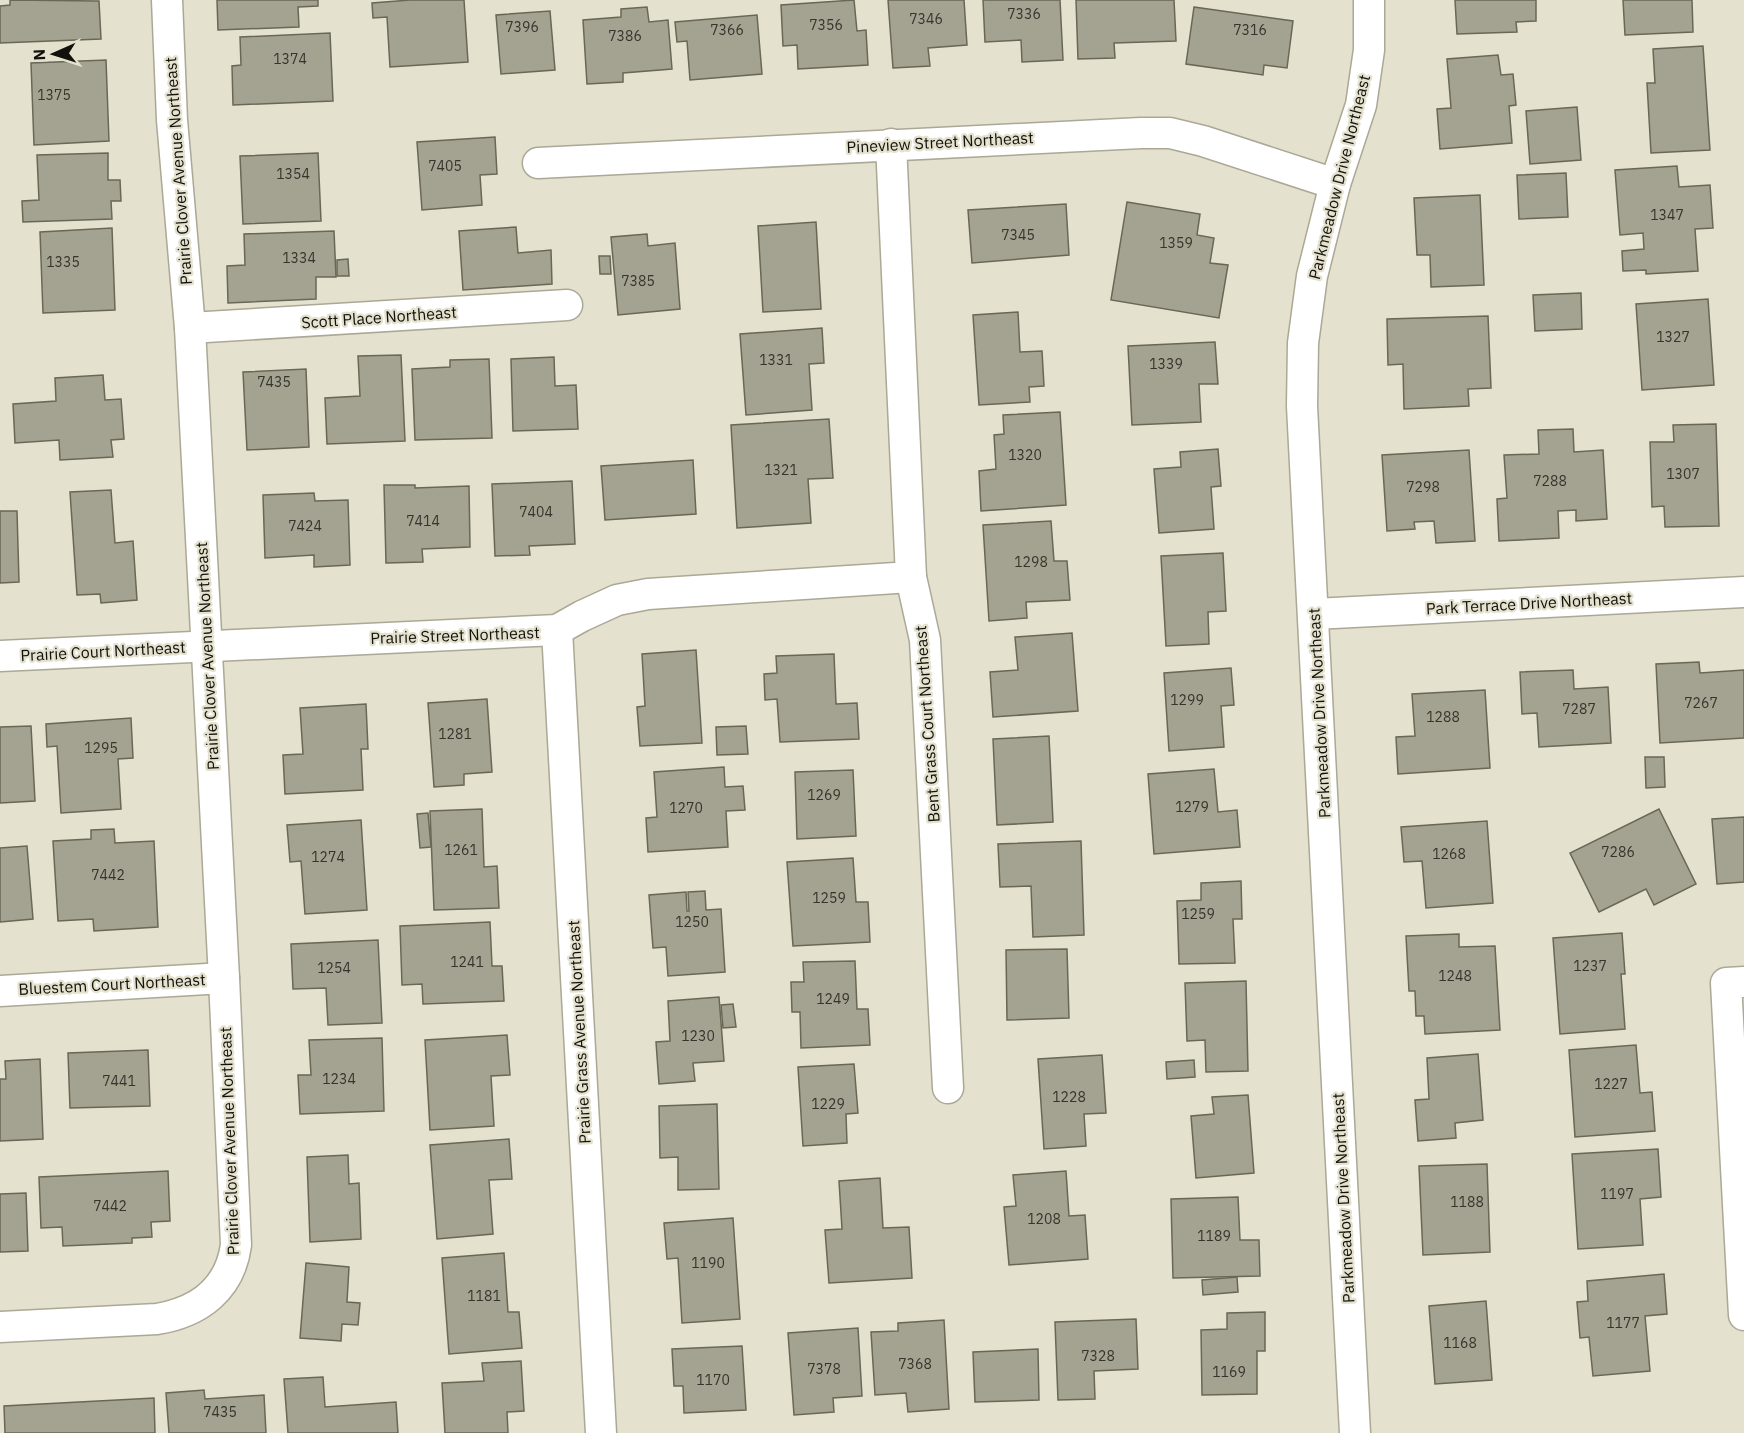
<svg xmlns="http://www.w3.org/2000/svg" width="1744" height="1433" font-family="'IBM Plex Sans',sans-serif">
  <rect width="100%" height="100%" fill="#e4e1ce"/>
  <g fill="#a4a290" stroke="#6a6757" stroke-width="1.5">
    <path d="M10,0L99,1L101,39L0,43V6L10,5Z"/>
    <path d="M217,0H318V6L298,7L299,27L218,30Z"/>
    <path d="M410,0H464L468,62L390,67L387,17L373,18L372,3Z"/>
    <path d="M854,0L857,31L866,30L868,65L798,69L797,45L783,46L781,5Z"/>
    <path d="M888,0H964L967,45L928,48L930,66L893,68Z"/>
    <path d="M983,0H1060L1063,60L1022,62L1021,40L985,42Z"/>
    <path d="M1076,0H1174L1176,41L1114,43L1115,58L1078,59Z"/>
    <path d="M1455,0H1536V21L1516,22L1517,32L1457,34Z"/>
    <path d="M1623,0H1692L1693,32L1625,35Z"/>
    <path d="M647,7L649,22L668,20L672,69L623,73V82L587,84L583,20L621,17V9Z"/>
    <path d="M1194,7L1293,21L1287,68L1264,65L1263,75L1186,64Z"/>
    <path d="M550,11L555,70L501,74L496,15Z"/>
    <path d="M757,15L762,74L690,80L687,41L677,42L675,22Z"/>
    <path d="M330,33L333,101L233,105L232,66L241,65L240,37Z"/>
    <path d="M1703,46L1710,150L1651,153L1647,83H1655L1653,49Z"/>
    <path d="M1498,55L1501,75L1513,74L1516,105L1509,106L1512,143L1440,149L1437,109L1451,108L1447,59Z"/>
    <path d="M106,60L109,141L34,145L31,63Z"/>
    <path d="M1577,107L1581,160L1530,164L1526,111Z"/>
    <path d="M495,137L497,174L480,175L482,205L422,210L417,142Z"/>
    <path d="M108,153V180H120L121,201H111L112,219L23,222L22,201L39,200L37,155Z"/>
    <path d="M318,153L321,221L243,224L240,156Z"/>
    <path d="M1677,166L1679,187L1710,185L1713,228L1695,229L1698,271L1646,274V270L1623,271L1622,251L1644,249L1643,233L1620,235L1615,170Z"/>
    <path d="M1566,173L1568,217L1519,219L1517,175Z"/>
    <path d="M1480,195L1484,285L1431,287L1430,255H1417L1414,198Z"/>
    <path d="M1127,202L1200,214L1197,235L1214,238L1210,263L1228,265L1219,318L1111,300Z"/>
    <path d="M1066,204L1069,255L972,263L968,210Z"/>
    <path d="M816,222L821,309L763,312L758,226Z"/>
    <path d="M516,227L518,253L551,250L552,284L463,290L459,231Z"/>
    <path d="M112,228L115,310L43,313L40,232Z"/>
    <path d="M334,231L336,277H316V299L228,303L227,266L245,265L244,234Z"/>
    <path d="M647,234L648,246L675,243L680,309L618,315L611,237Z"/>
    <path d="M599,256H610L611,274H600Z"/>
    <path d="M348,259L349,276H337V260Z"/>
    <path d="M1581,293L1582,329L1535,331L1533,295Z"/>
    <path d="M1708,299L1714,385L1642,390L1636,304Z"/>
    <path d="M1018,312L1020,352L1042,351L1044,386L1029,387L1030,402L979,405L973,315Z"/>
    <path d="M1488,316L1491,388L1468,389L1469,406L1404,409L1403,364L1388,365L1387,319Z"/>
    <path d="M822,328L824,363L809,364L812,410L746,415L740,334Z"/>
    <path d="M1215,342L1218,384H1199L1201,422L1132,425L1128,346Z"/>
    <path d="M401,355L405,441L327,444L325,398L360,396L358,356Z"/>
    <path d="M554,357L555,386L576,385L578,429L513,431L511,359Z"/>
    <path d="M489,359L492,438L415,440L412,369L450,367V360Z"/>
    <path d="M306,369L309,447L247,450L243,372Z"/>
    <path d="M103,375L105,400L121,399L124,439L111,440L113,457L60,460L59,440L15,443L13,404L56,401L55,378Z"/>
    <path d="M1060,412L1066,505L981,511L979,471L996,469L994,435L1004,434L1003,415Z"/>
    <path d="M829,419L833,478L808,479L811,523L737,528L731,425Z"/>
    <path d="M1716,424L1719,526L1665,527L1664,506L1652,507L1650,442H1674L1673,425Z"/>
    <path d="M1573,429L1574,452L1603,450L1607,519L1576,521V510L1558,511L1559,538L1499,541L1497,499L1507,498L1504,455L1539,454L1538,430Z"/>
    <path d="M1218,449L1221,486L1211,487L1214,529L1159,533L1154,469L1181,467L1180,452Z"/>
    <path d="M1469,450L1475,541L1436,543L1434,521L1414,522L1415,529L1387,531L1382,455Z"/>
    <path d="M693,460L696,514L605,520L601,466Z"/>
    <path d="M572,481L575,544L529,546L530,555L495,556L492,484Z"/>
    <path d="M384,485H415V488L469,486L470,547L422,549L423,562L386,563Z"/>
    <path d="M111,490L115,543L133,541L137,600L101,603L100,594L77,595L70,492Z"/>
    <path d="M314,493L315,501L348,500L350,565L314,567V555L265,558L263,495Z"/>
    <path d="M0,511H17L19,582L0,583Z"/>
    <path d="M1051,521L1054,561H1067L1070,600L1026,602L1027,618L989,621L983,525Z"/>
    <path d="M1223,553L1226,611L1208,612L1209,644L1166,646L1161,556Z"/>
    <path d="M1072,633L1078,711L993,717L990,672L1018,670L1015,637Z"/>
    <path d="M696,650L702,743L640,746L637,707L645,706L642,654Z"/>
    <path d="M834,654L836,704L857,703L859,739L780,742L777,699L765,700L764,674L777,673L776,656Z"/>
    <path d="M1699,662L1700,673L1744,670V738L1660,743L1656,664Z"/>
    <path d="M1231,668L1234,705L1221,706L1224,747L1169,751L1164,673Z"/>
    <path d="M1573,670L1574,689L1608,687L1611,743L1539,747L1537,713L1522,714L1520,672Z"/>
    <path d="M1485,690L1490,768L1398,774L1396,737L1415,736L1412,694Z"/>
    <path d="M487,699L492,772L464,774V785L434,787L428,703Z"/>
    <path d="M366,704L368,749H361L363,790L285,794L283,755L303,754L300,708Z"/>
    <path d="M131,718L133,758L118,759L121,809L61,813L57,746L47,747L46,724Z"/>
    <path d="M31,726L35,801L0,803V727Z"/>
    <path d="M746,726L748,754L717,755L716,727Z"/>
    <path d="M1049,736L1053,822L997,825L993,739Z"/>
    <path d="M1645,757H1664L1665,787L1646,788Z"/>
    <path d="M724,767L725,787L743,786L745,810L726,811L728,847L648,852L646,818L657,817L654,772Z"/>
    <path d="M1214,769L1218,812L1237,810L1240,847L1154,854L1148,774Z"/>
    <path d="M853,770L856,836L797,839L795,772Z"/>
    <path d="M482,809L484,867L497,866L499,908L434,910L430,811Z"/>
    <path d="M1659,809L1696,884L1654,905L1646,889L1599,912L1570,853Z"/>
    <path d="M428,813L431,847L420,848L417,814Z"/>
    <path d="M1744,817V882L1717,884L1712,819Z"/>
    <path d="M361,820L367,910L305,914L301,861L290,862L287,825Z"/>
    <path d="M1487,821L1493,903L1426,908L1422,861L1404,862L1401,827Z"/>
    <path d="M114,829L115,843L154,841L158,927L94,931L93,919L58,921L53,841L91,839V830Z"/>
    <path d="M1081,841L1084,935L1033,937L1031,886L1000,887L998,844Z"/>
    <path d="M27,846L33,919L0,922V848Z"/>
    <path d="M853,858L856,902H868L870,942L793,946L787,862Z"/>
    <path d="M1241,881L1242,919H1233L1235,963L1179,964L1177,901L1201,900V883Z"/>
    <path d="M705,891L706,910L721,909L725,972L668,976L666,947L653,948L649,895L686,892L687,911H689L688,892Z"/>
    <path d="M490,922L492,966H502L504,1001L423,1004L422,984L402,985L400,926Z"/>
    <path d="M1622,933L1625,974H1621L1625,1029L1560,1034L1553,938Z"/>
    <path d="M1459,934V947L1495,946L1500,1030L1425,1034L1424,1016H1416L1415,991H1409L1406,936Z"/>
    <path d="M378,940L382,1023L328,1025L326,988L293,989L291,944Z"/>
    <path d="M1067,949L1069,1018L1007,1020L1006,950Z"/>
    <path d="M855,961L857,1009H868L870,1045L801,1048L800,1012H792L791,982H804L803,962Z"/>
    <path d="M1246,981L1248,1071L1206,1072L1205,1040L1187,1041L1185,983Z"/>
    <path d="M719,997L724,1061L693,1063L695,1081L659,1084L656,1042L670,1041L668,1001Z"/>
    <path d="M733,1004L736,1027L723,1028L721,1005Z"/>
    <path d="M507,1035L510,1075L491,1076L494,1126L430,1130L425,1040Z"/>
    <path d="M382,1038L384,1111L300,1114L298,1075H311L309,1040Z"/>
    <path d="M1636,1045L1640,1093L1652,1092L1655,1131L1575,1137L1569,1050Z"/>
    <path d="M148,1050L150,1106L70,1108L68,1053Z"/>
    <path d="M1478,1054L1483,1120L1455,1123L1456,1138L1418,1141L1415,1100L1429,1099L1427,1058Z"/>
    <path d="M1102,1055L1106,1113L1084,1114L1086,1146L1044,1149L1038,1059Z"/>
    <path d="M40,1059L43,1139L0,1141V1079H6L5,1061Z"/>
    <path d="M1194,1060L1195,1077L1167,1079L1166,1062Z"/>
    <path d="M854,1064L858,1113L846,1114L847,1143L803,1146L798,1067Z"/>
    <path d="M1248,1095L1254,1173L1196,1178L1191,1116L1214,1114L1212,1097Z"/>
    <path d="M717,1104L719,1189L678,1190V1157L660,1158L659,1106Z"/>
    <path d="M509,1139L512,1179L489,1180L493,1234L437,1239L430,1145Z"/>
    <path d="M1658,1149L1661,1197L1640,1199L1643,1245L1578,1249L1572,1154Z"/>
    <path d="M348,1155L349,1184L359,1183L361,1239L310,1242L307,1157Z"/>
    <path d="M1487,1164L1490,1252L1423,1255L1419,1166Z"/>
    <path d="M168,1171L170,1221L151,1222L152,1237L132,1238V1243L63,1246L62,1227L41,1228L39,1177Z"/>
    <path d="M1066,1171L1069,1216L1085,1215L1088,1259L1009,1265L1004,1207L1016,1206L1013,1175Z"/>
    <path d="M880,1178L883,1228L909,1227L912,1278L829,1283L825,1230L842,1229L839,1181Z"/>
    <path d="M26,1193L28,1251L0,1252V1194Z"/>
    <path d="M1238,1197L1240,1240H1259L1260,1276L1173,1278L1171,1199Z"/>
    <path d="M733,1218L740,1319L682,1323L678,1258L667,1259L664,1223Z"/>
    <path d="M504,1253L508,1312H519L522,1348L449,1354L442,1258Z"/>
    <path d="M306,1263L349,1267L347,1302L360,1303L358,1325L342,1324L341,1341L300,1338Z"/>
    <path d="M1664,1274L1667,1314L1645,1316L1650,1371L1593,1376L1589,1337L1580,1338L1577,1302L1588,1301L1587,1281Z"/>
    <path d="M1237,1277L1238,1292L1203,1295L1202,1280Z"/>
    <path d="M1486,1301L1492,1380L1435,1384L1429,1306Z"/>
    <path d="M1265,1312V1351H1257V1394L1202,1395L1201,1330L1227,1329V1313Z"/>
    <path d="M1136,1319L1138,1369L1094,1371L1095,1399L1058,1400L1055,1322Z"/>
    <path d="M944,1320L949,1409L908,1412L906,1393L875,1395L871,1332L898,1331V1323Z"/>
    <path d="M858,1328L862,1396L833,1398L834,1412L794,1415L788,1333Z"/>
    <path d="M742,1346L746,1410L684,1413L683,1386H674L672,1349Z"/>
    <path d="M1038,1349L1039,1400L975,1402L973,1352Z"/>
    <path d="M521,1361L524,1411L507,1412L508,1433H445L442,1383L484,1381L482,1363Z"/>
    <path d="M323,1377L325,1407L396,1402L398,1433H288L284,1379Z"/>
    <path d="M204,1390L205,1399L264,1395L266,1433H169L166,1393Z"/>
    <path d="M154,1398L155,1433H5L4,1406Z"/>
  </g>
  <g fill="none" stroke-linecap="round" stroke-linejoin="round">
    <g stroke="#aba896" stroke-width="33">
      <g id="street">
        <path d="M891,144L911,577L925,640L948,1088"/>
        <path d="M538,163L1141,133H1170L1203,141L1335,184"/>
        <path d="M190,328L567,305"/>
        <path d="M1314,614L1744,592"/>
        <path d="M557,630L601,1433"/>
        <path d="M0,656L557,630L582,616L617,600L648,594L911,577"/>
        <path d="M1744,982L1726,983L1744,1315"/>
        <path d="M0,991L224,978"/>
        <path d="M0,1327L157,1319C199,1312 230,1289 236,1245L224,978L190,328L172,120L167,0"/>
        <path d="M1355,1433L1302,406L1303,343L1312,276L1335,184L1361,105L1369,50V0"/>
      </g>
    </g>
    <use href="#street" stroke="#fff" stroke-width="30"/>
  </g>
  <g text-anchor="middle" stroke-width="4.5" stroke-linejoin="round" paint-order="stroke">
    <g font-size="14" fill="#36352c">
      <text x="1024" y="19">7336</text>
      <text x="926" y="24">7346</text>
      <text x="826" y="30">7356</text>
      <text x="522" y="32">7396</text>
      <text x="727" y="35">7366</text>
      <text x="1250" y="35">7316</text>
      <text x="625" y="41">7386</text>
      <text x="290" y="64">1374</text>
      <text x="54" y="100">1375</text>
      <text x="445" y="171">7405</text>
      <text x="293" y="179">1354</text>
      <text x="1667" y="220">1347</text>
      <text x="1018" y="240">7345</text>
      <text x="1176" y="248">1359</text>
      <text x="299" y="263">1334</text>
      <text x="63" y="267">1335</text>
      <text x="638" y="286">7385</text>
      <text x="1673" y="342">1327</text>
      <text x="776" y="365">1331</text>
      <text x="1166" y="369">1339</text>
      <text x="274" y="387">7435</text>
      <text x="1025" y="460">1320</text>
      <text x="781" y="475">1321</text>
      <text x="1683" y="479">1307</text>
      <text x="1550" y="486">7288</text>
      <text x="1423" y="492">7298</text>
      <text x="536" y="517">7404</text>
      <text x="423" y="526">7414</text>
      <text x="305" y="531">7424</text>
      <text x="1031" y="567">1298</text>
      <text x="1187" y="705">1299</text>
      <text x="1701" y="708">7267</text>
      <text x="1579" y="714">7287</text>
      <text x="1443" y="722">1288</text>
      <text x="455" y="739">1281</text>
      <text x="101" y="753">1295</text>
      <text x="824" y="800">1269</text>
      <text x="1192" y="812">1279</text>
      <text x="686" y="813">1270</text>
      <text x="461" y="855">1261</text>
      <text x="1618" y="857">7286</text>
      <text x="1449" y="859">1268</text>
      <text x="328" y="862">1274</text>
      <text x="108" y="880">7442</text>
      <text x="829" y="903">1259</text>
      <text x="1198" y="919">1259</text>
      <text x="692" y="927">1250</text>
      <text x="467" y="967">1241</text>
      <text x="1590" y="971">1237</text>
      <text x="334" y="973">1254</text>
      <text x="1455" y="981">1248</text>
      <text x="833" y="1004">1249</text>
      <text x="698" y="1041">1230</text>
      <text x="339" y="1084">1234</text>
      <text x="119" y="1086">7441</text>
      <text x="1611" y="1089">1227</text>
      <text x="1069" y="1102">1228</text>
      <text x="828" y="1109">1229</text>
      <text x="1617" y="1199">1197</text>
      <text x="1467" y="1207">1188</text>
      <text x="110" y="1211">7442</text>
      <text x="1044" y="1224">1208</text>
      <text x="1214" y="1241">1189</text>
      <text x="708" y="1268">1190</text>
      <text x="484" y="1301">1181</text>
      <text x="1623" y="1328">1177</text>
      <text x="1460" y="1348">1168</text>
      <text x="1098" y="1361">7328</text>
      <text x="915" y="1369">7368</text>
      <text x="824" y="1374">7378</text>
      <text x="1229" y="1377">1169</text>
      <text x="713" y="1385">1170</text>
      <text x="220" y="1417">7435</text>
    </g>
    <g font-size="16" fill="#12110b" stroke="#e4e1ce">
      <text transform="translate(940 142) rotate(-3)" y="6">Pineview Street Northeast</text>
      <text transform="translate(178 171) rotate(-94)" y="6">Prairie Clover Avenue Northeast</text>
      <text transform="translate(1339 177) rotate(-76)" y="6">Parkmeadow Drive Northeast</text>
      <text transform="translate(379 317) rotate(-4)" y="6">Scott Place Northeast</text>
      <text transform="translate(1529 603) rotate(-3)" y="6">Park Terrace Drive Northeast</text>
      <text transform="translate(455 635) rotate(-2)" y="6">Prairie Street Northeast</text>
      <text transform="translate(103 651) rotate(-3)" y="6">Prairie Court Northeast</text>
      <text transform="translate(207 656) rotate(-93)" y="6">Prairie Clover Avenue Northeast</text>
      <text transform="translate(1319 713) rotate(-93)" y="6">Parkmeadow Drive Northeast</text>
      <text transform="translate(927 724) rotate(-94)" y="6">Bent Grass Court Northeast</text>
      <text transform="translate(112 984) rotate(-3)" y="6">Bluestem Court Northeast</text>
      <text transform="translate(579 1032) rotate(-93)" y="6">Prairie Grass Avenue Northeast</text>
      <text transform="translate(229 1141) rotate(-92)" y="6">Prairie Clover Avenue Northeast</text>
      <text transform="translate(1343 1198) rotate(-93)" y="6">Parkmeadow Drive Northeast</text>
    </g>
  </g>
  <g transform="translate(54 54) rotate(267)" stroke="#e4e1ce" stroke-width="4.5" paint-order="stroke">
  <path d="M0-4.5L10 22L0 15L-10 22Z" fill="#12110b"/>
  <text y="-9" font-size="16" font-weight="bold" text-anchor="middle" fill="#12110b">N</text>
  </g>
</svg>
